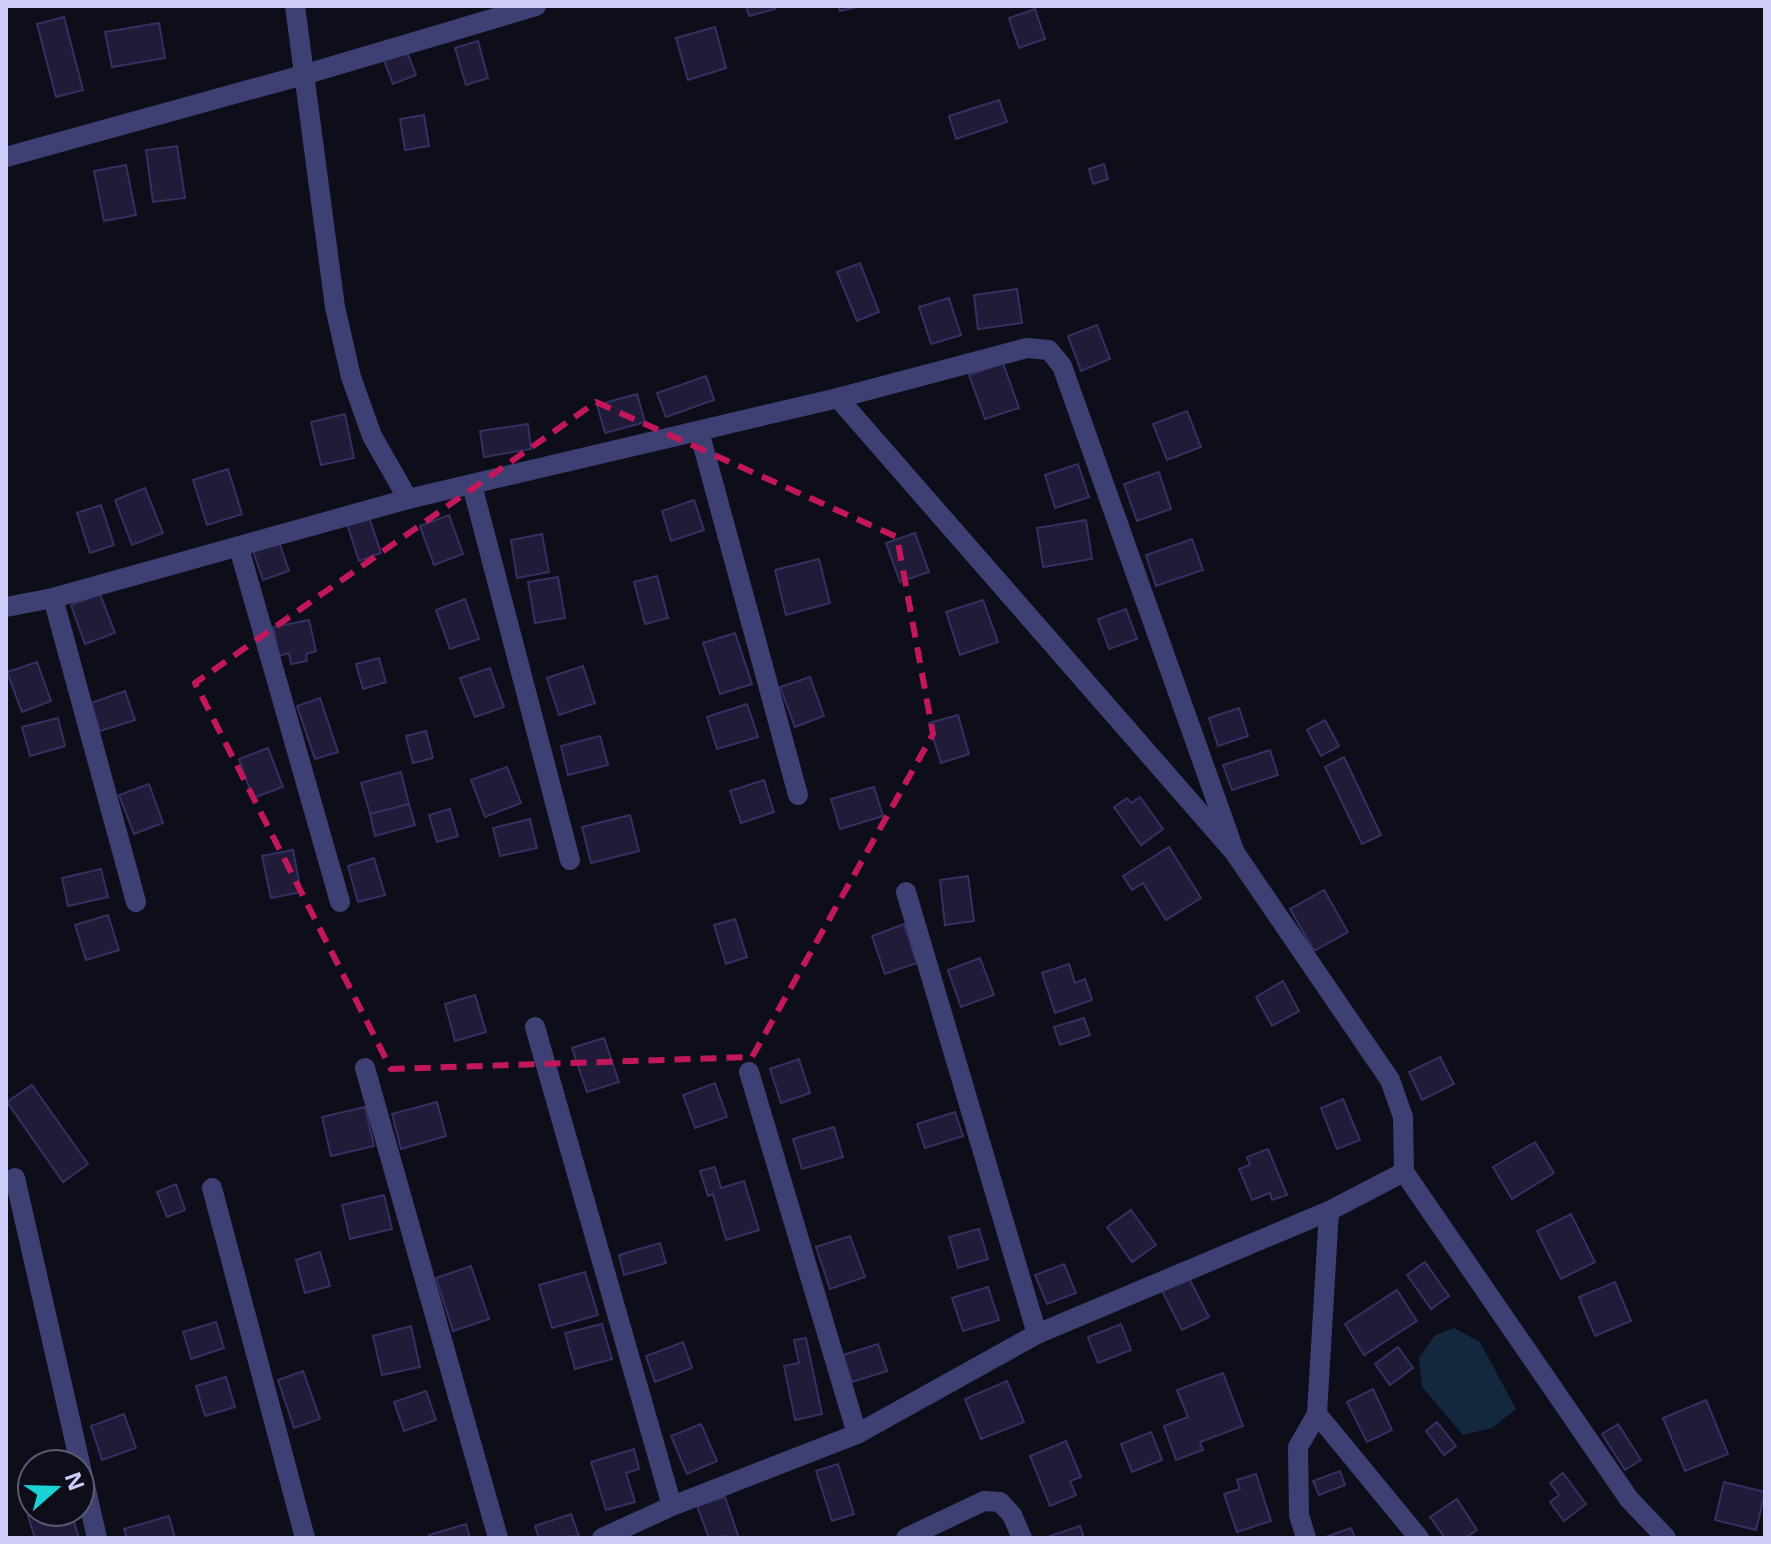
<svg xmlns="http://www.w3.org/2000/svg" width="1771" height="1544" font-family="'Open Sans',sans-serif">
  <rect width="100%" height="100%" fill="#0e0d1a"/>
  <path fill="#13273e" d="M1454,1328L1480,1342L1516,1409L1492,1428L1463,1435L1422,1387L1419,1358L1435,1335Z"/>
  <g fill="#1f1b39" stroke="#363062" stroke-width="2">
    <path d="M746,6H774L775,9L749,16Z"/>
    <path d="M838,6H861L840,11Z"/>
    <path d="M1035,9L1045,39L1019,48L1009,18Z"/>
    <path d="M64,17L83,90L56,97L37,24Z"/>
    <path d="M159,23L165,58L112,67L105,32Z"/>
    <path d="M715,27L726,68L688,80L676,38Z"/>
    <path d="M478,41L488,78L466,85L455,48Z"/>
    <path d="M406,49L416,75L393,84L383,58Z"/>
    <path d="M999,100L1007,122L956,139L949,116Z"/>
    <path d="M424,115L429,146L405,150L400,119Z"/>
    <path d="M177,146L185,198L153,202L146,150Z"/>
    <path d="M1104,164L1108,179L1093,184L1089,169Z"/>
    <path d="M126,165L136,215L104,221L94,171Z"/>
    <path d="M860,263L879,312L857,321L837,272Z"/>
    <path d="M1017,289L1022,323L978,329L974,295Z"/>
    <path d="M949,298L961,335L931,344L919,307Z"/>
    <path d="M1097,325L1110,359L1081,371L1068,336Z"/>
    <path d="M1003,363L1019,408L985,419L969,375Z"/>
    <path d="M706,376L714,400L666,417L657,393Z"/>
    <path d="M637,394L645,422L605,433L597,405Z"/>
    <path d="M1187,411L1201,447L1167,460L1153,424Z"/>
    <path d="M345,414L354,458L321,465L311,422Z"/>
    <path d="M528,424L531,449L484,457L480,431Z"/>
    <path d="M1078,464L1089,497L1055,508L1045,475Z"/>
    <path d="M228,469L242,514L207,525L193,480Z"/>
    <path d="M1159,472L1171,509L1137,521L1124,484Z"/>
    <path d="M145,488L163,533L132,545L115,500Z"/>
    <path d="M694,500L704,530L671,541L662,511Z"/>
    <path d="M101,505L114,545L90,553L77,513Z"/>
    <path d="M449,515L463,554L434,565L420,526Z"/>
    <path d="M369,517L381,553L359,561L347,524Z"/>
    <path d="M1086,520L1092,559L1043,567L1037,528Z"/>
    <path d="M915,533L929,572L900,582L886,543Z"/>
    <path d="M542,534L549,572L517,578L511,540Z"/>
    <path d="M1192,539L1203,570L1156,586L1146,555Z"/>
    <path d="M279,542L289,571L263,580L253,551Z"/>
    <path d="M819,559L830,603L786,615L775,570Z"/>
    <path d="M657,576L668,618L645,624L634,582Z"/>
    <path d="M558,577L565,618L535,623L528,582Z"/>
    <path d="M100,594L115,633L85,644L71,605Z"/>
    <path d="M465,599L479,639L450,649L436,610Z"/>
    <path d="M983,600L998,642L960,655L946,612Z"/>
    <path d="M1126,609L1137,639L1109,649L1098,619Z"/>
    <path d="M309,620L316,651L306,654L307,661L291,664L289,653L279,656L273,627Z"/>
    <path d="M735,633L752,684L720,694L703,643Z"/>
    <path d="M379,658L386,682L363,689L356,664Z"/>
    <path d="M37,662L51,701L22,712L7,672Z"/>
    <path d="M583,666L595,703L559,715L547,678Z"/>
    <path d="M490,668L504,707L475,717L460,678Z"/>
    <path d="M810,677L824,716L795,727L780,687Z"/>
    <path d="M125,691L135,720L100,731L91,703Z"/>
    <path d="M320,698L338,752L315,759L297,706Z"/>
    <path d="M747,704L758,737L717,749L707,717Z"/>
    <path d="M1239,708L1248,736L1218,746L1209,718Z"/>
    <path d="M958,715L969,754L941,763L929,723Z"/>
    <path d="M58,718L65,746L30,756L22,727Z"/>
    <path d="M1325,720L1339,746L1321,756L1307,730Z"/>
    <path d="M426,731L433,758L413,763L406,736Z"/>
    <path d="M600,736L608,765L568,775L561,746Z"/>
    <path d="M268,748L283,787L253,798L239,759Z"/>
    <path d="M1270,750L1278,775L1232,790L1223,765Z"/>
    <path d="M1344,757L1381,835L1362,844L1325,767Z"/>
    <path d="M507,767L521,803L485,817L471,780Z"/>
    <path d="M401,772L409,804L370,814L361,783Z"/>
    <path d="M764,780L774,812L741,823L730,791Z"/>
    <path d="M149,784L163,823L134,834L119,795Z"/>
    <path d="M874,787L883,816L840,829L831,799Z"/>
    <path d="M1140,797L1163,829L1141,845L1114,807L1127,798L1131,803Z"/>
    <path d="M409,804L415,825L375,836L370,814Z"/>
    <path d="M450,809L458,836L437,842L429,815Z"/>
    <path d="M630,815L639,851L591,863L582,827Z"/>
    <path d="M530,819L537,848L500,856L493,828Z"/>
    <path d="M1169,847L1201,898L1166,920L1143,883L1132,890L1123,876Z"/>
    <path d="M293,850L301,892L271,898L262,856Z"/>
    <path d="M374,858L385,895L358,902L348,866Z"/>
    <path d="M101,869L108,897L68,906L62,878Z"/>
    <path d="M968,876L974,921L945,925L940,880Z"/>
    <path d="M1324,890L1348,932L1314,951L1290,909Z"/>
    <path d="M108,915L119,950L86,960L75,925Z"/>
    <path d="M735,919L747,957L726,964L714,925Z"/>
    <path d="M904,924L917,963L885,974L872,936Z"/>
    <path d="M980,958L994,995L961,1007L948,970Z"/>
    <path d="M1069,964L1075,983L1085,979L1092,1000L1055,1013L1042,973Z"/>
    <path d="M1283,981L1299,1011L1272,1026L1256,997Z"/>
    <path d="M475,995L486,1032L455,1041L445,1004Z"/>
    <path d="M1084,1018L1090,1035L1060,1045L1054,1027Z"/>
    <path d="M604,1038L619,1082L587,1092L572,1048Z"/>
    <path d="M1440,1057L1454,1084L1422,1100L1409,1072Z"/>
    <path d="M799,1059L810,1093L781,1103L770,1069Z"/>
    <path d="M715,1083L727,1117L695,1128L683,1095Z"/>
    <path d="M32,1085L88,1164L63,1182L7,1102Z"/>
    <path d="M1343,1099L1360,1140L1337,1149L1321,1108Z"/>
    <path d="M437,1102L446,1136L401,1149L392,1114Z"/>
    <path d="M365,1107L374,1146L331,1156L322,1117Z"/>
    <path d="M955,1112L963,1136L925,1148L917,1124Z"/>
    <path d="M834,1127L843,1157L802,1169L793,1139Z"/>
    <path d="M1535,1142L1554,1173L1512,1199L1493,1167Z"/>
    <path d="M1268,1149L1287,1195L1272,1200L1270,1193L1252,1200L1239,1169L1250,1165L1247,1157Z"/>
    <path d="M715,1167L721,1188L744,1181L759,1230L726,1240L713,1194L708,1196L700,1171Z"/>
    <path d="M176,1184L185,1210L167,1217L157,1192Z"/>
    <path d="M384,1195L392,1229L350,1239L342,1205Z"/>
    <path d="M1131,1210L1156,1245L1132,1262L1107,1227Z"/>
    <path d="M1571,1214L1595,1262L1561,1279L1537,1231Z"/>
    <path d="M979,1229L988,1259L958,1268L949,1237Z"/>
    <path d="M850,1236L865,1277L830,1289L816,1247Z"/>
    <path d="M660,1243L666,1263L624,1275L619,1255Z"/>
    <path d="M320,1252L330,1286L305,1293L296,1260Z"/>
    <path d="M1425,1262L1449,1296L1431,1309L1407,1275Z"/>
    <path d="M1064,1264L1076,1293L1047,1304L1035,1275Z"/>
    <path d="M471,1266L489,1319L453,1331L436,1278Z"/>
    <path d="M585,1272L598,1315L552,1328L539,1285Z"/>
    <path d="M1189,1278L1209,1317L1182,1330L1162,1291Z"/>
    <path d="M1615,1282L1631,1321L1595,1336L1579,1297Z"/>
    <path d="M988,1287L999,1320L963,1331L952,1298Z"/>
    <path d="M1397,1290L1417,1321L1364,1355L1345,1324Z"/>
    <path d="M216,1322L224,1348L191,1359L183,1332Z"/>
    <path d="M602,1324L612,1359L575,1369L565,1333Z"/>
    <path d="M1121,1324L1131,1350L1098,1363L1088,1337Z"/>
    <path d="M411,1326L420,1367L382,1375L373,1336Z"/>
    <path d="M806,1338L822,1414L795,1420L784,1366L799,1363L794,1340Z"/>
    <path d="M683,1342L692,1368L655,1382L646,1356Z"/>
    <path d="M878,1344L887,1371L852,1382L843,1355Z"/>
    <path d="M1398,1347L1413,1368L1390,1385L1375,1364Z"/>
    <path d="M303,1371L320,1419L294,1428L278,1380Z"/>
    <path d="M1223,1373L1243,1426L1200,1442L1203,1450L1176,1460L1164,1426L1188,1417L1177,1390Z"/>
    <path d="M226,1377L235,1407L205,1416L196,1386Z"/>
    <path d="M1007,1381L1024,1422L981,1439L965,1399Z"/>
    <path d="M1373,1389L1392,1430L1367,1442L1347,1402Z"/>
    <path d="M426,1391L436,1420L404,1431L394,1402Z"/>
    <path d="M1706,1400L1728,1454L1685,1471L1663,1418Z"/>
    <path d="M124,1414L136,1448L102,1460L91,1426Z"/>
    <path d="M1437,1422L1456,1446L1444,1455L1426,1431Z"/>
    <path d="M701,1424L717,1461L687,1474L671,1436Z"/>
    <path d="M1618,1424L1641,1460L1625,1470L1602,1434Z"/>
    <path d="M1151,1432L1162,1460L1132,1472L1121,1444Z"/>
    <path d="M1066,1441L1081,1477L1070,1481L1076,1495L1050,1506L1030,1456Z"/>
    <path d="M634,1449L639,1469L626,1473L635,1502L606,1510L591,1462Z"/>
    <path d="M838,1464L854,1514L832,1521L816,1471Z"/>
    <path d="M1340,1471L1345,1485L1319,1495L1313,1481Z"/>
    <path d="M1563,1473L1586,1504L1564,1521L1550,1502L1559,1495L1550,1483Z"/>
    <path d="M1256,1474L1271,1521L1237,1532L1224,1494L1240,1489L1237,1480Z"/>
    <path d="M1724,1482L1765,1492L1756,1530L1715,1520Z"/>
    <path d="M725,1497L739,1538H725L724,1536L709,1538L697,1506Z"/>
    <path d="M1457,1499L1477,1530L1465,1538H1445L1430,1517Z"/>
    <path d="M40,1512H71L79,1538H35L28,1516Z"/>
    <path d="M571,1514L579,1536L539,1538L535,1526Z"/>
    <path d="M169,1516L175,1538H127L124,1529Z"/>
    <path d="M466,1524L470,1538H430L429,1535Z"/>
    <path d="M1080,1526L1084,1538H1051L1050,1536Z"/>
    <path d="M1351,1528L1355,1538H1323Z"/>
  </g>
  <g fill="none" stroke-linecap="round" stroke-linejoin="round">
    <g stroke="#3e4074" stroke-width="20">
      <path d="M295,6L335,307L351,377L372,436L408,499"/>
      <path d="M6,157L303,75L536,6"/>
      <path d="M838,398L1235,853L1390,1080L1403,1117L1404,1172L1629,1499L1666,1538"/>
      <path d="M699,431L798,795"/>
      <path d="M472,485L570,860"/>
      <path d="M239,548L340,902"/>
      <path d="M53,598L136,902"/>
      <path d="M6,607L53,598L408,499L838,398L1027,348L1049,350L1062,366L1235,853"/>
      <path d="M906,892L1037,1334"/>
      <path d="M535,1027L672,1506"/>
      <path d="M365,1068L498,1538"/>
      <path d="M749,1072L857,1434"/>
      <path d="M15,1178L97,1538"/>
      <path d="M212,1188L305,1538"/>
      <path d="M1317,1414L1419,1538"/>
      <path d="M602,1538L672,1506L857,1434L1037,1334L1329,1211L1404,1172"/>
      <path d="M906,1538L984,1501L1000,1502L1012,1515L1022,1538"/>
      <path d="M1306,1538L1299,1515L1298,1447L1317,1414L1329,1211"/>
    </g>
  </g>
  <path fill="none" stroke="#c2185b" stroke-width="6" stroke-dasharray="16 10" stroke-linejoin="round" d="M596,402L897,537L933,734L752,1057L391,1069L195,683Z"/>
  <rect width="1771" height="1544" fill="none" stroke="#cecdf9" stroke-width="16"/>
  <g transform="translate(56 1488) rotate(70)"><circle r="38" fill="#0e0d1a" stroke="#5b5a73" stroke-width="2"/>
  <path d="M0-6L14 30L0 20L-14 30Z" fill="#1bd2d6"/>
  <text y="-12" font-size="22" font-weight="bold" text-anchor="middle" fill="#cecdf9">N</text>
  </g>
</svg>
